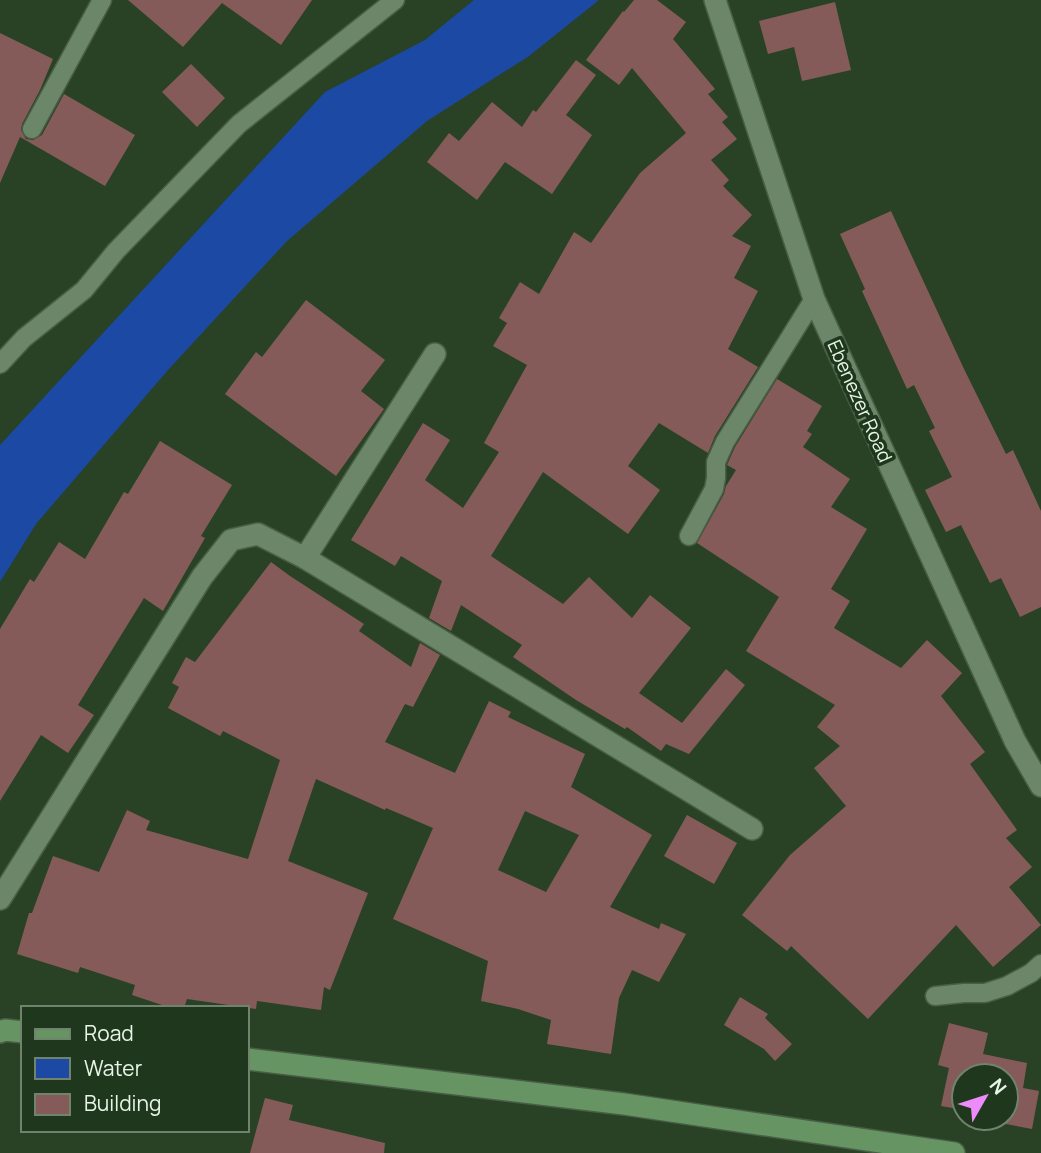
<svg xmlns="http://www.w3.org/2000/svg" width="1041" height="1153" font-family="Manrope,sans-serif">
  <rect width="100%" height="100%" fill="#294226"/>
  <path fill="#1c49a3" d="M474,0H599L529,56L427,121L287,241L168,370L36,524L0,582V445L325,92L425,40Z"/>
  <g fill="#855b59" fill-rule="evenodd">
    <path d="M128,0H312L281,45L222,3L183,47Z"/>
    <path d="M634,0H657L686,22L673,39L715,89L708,94L728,117L722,122L737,139L711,160L729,180L723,186L752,215L732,236L751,246L734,278L758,291L728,349L758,367L715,436L708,453L659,423L628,466L660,490L628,534L543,472L491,556L563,604L589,577L632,618L650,595L691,628L639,693L682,723L726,669L745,685L689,754L666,744L661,751L627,727L625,729L576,700L513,657L522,645L461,605L451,631L429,618L442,581L401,556L395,566L351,540L423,423L450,440L425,480L463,508L499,452L484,443L527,365L493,346L507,323L499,318L520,282L539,294L574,232L591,243L640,173L686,133L632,68L619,85L586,60L623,11L624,12Z"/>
    <path d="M835,2L851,70L802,81L794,47L768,54L759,21Z"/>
    <path d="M0,33L53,59L40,90L22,124L21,130L26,139L33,140L42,135L64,94L135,135L105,186L20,137L0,183Z"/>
    <path d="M576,60L596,75L566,115L592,135L552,194L505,162L477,200L427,162L449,133L459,141L492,102L522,127L533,110L536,112Z"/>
    <path d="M191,64L225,98L197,127L162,92Z"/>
    <path d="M891,211L964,369L1006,454L1013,450L1041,511V607L1020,617L1001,578L990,583L961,525L946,532L925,490L952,477L929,431L935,428L914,385L907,389L862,291L865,289L840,234Z"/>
    <path d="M306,300L385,360L361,391L384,409L336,476L225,394L256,352L262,357Z"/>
    <path d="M777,379L822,406L807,431L812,434L803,447L850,479L831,507L867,529L831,589L850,601L834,628L901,668L927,640L962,673L941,696L985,752L970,764L1017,830L1006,838L1032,867L1009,887L1041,925L993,967L956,925L868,1019L791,946L787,951L742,915L790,855L846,806L814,768L840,746L817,727L835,705L746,651L779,597L697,543L724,494L726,486L736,470L727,465L735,447Z"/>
    <path d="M160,441L232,485L201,536L205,538L163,611L144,598L78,705L94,715L68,753L41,735L0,801V629L30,579L34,582L59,542L85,559L124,492L128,494Z"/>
    <path d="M271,562L290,576L364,624L359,631L411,667L420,643L440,655L413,707L405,704L385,742L455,773L489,701L511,712L508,717L585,754L571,787L652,835L610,907L659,929L661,923L686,934L659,982L632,970L619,998L611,1054L547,1044L551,1020L518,1009L481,1001L488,961L393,919L433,828L386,808L385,810L316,779L288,861L368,893L330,990L324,987L321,1010L257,1001L256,1009L187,999L184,1008H171L132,995L135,985L80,967L78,973L17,954L29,913H32L53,856L99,872L127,810L150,821L146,830L248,859L280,760L223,731L220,736L168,708L179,687L172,683L186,657L195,662ZM525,811L579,835L546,892L498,870Z"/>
    <path d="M687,815L737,843L714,884L664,856Z"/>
    <path d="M740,997L768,1014L765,1018L792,1044L775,1061L764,1049L724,1025Z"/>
    <path d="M949,1023L988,1033L983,1054L1027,1063L1023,1088L1039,1091L1032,1129L995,1122L996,1118H1006V1076H964V1110L941,1106L949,1068L938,1065Z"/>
    <path d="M265,1098L293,1105L289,1120L385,1143L384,1153H250Z"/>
  </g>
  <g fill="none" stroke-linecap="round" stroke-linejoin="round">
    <g stroke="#485e46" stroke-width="21">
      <g id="lane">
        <path d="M32,129L102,0"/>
        <path d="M0,364L24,338L84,290L116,251L239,124L395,0"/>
        <path d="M689,536L714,489L716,478V462L725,442L814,299"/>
        <path d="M935,996L964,993H985L1007,986L1031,973L1041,964"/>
      </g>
    </g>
    <g stroke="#485e46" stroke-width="24">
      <g id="street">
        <path d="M715,0L814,299L1015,741L1041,786"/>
        <path d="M305,558L435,354"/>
        <path d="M0,899L202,577L231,540L258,534L305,558L752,829"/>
      </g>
    </g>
    <g stroke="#485e46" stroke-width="24">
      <g id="secondary">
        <path d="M0,1032L5,1030L23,1032"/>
        <path d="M247,1059L624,1104L954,1153"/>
      </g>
    </g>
    <use href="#lane" stroke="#6b8668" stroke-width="18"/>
    <use href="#street" stroke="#6b8668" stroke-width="21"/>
    <use href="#secondary" stroke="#669462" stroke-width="21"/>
  </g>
  <g text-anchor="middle" stroke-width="7" stroke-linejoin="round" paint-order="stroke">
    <g font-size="19" fill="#e7f6e5" stroke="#1f371d">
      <text transform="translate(860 401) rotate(66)" y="7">Ebenezer Road</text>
    </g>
  </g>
  <rect x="21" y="1006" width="228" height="126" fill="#1f371d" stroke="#6f836d" stroke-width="2"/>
  <rect x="35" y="1029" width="35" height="10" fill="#669462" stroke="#6f836d" stroke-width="2"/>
  <text x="84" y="1041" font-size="21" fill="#e7f6e5">Road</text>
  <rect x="35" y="1058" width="35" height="21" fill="#1c49a3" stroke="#6f836d" stroke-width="2"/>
  <text x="84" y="1076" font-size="21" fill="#e7f6e5">Water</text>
  <rect x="35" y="1094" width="35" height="21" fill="#855b59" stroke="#6f836d" stroke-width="2"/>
  <text x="84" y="1111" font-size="21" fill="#e7f6e5">Building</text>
  <g transform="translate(985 1097) rotate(51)"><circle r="33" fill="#1f371d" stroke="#6f836d" stroke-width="2"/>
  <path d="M0-5L12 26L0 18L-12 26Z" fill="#ec8cfa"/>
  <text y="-10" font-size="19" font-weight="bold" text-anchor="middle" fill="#e7f6e5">N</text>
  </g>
</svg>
